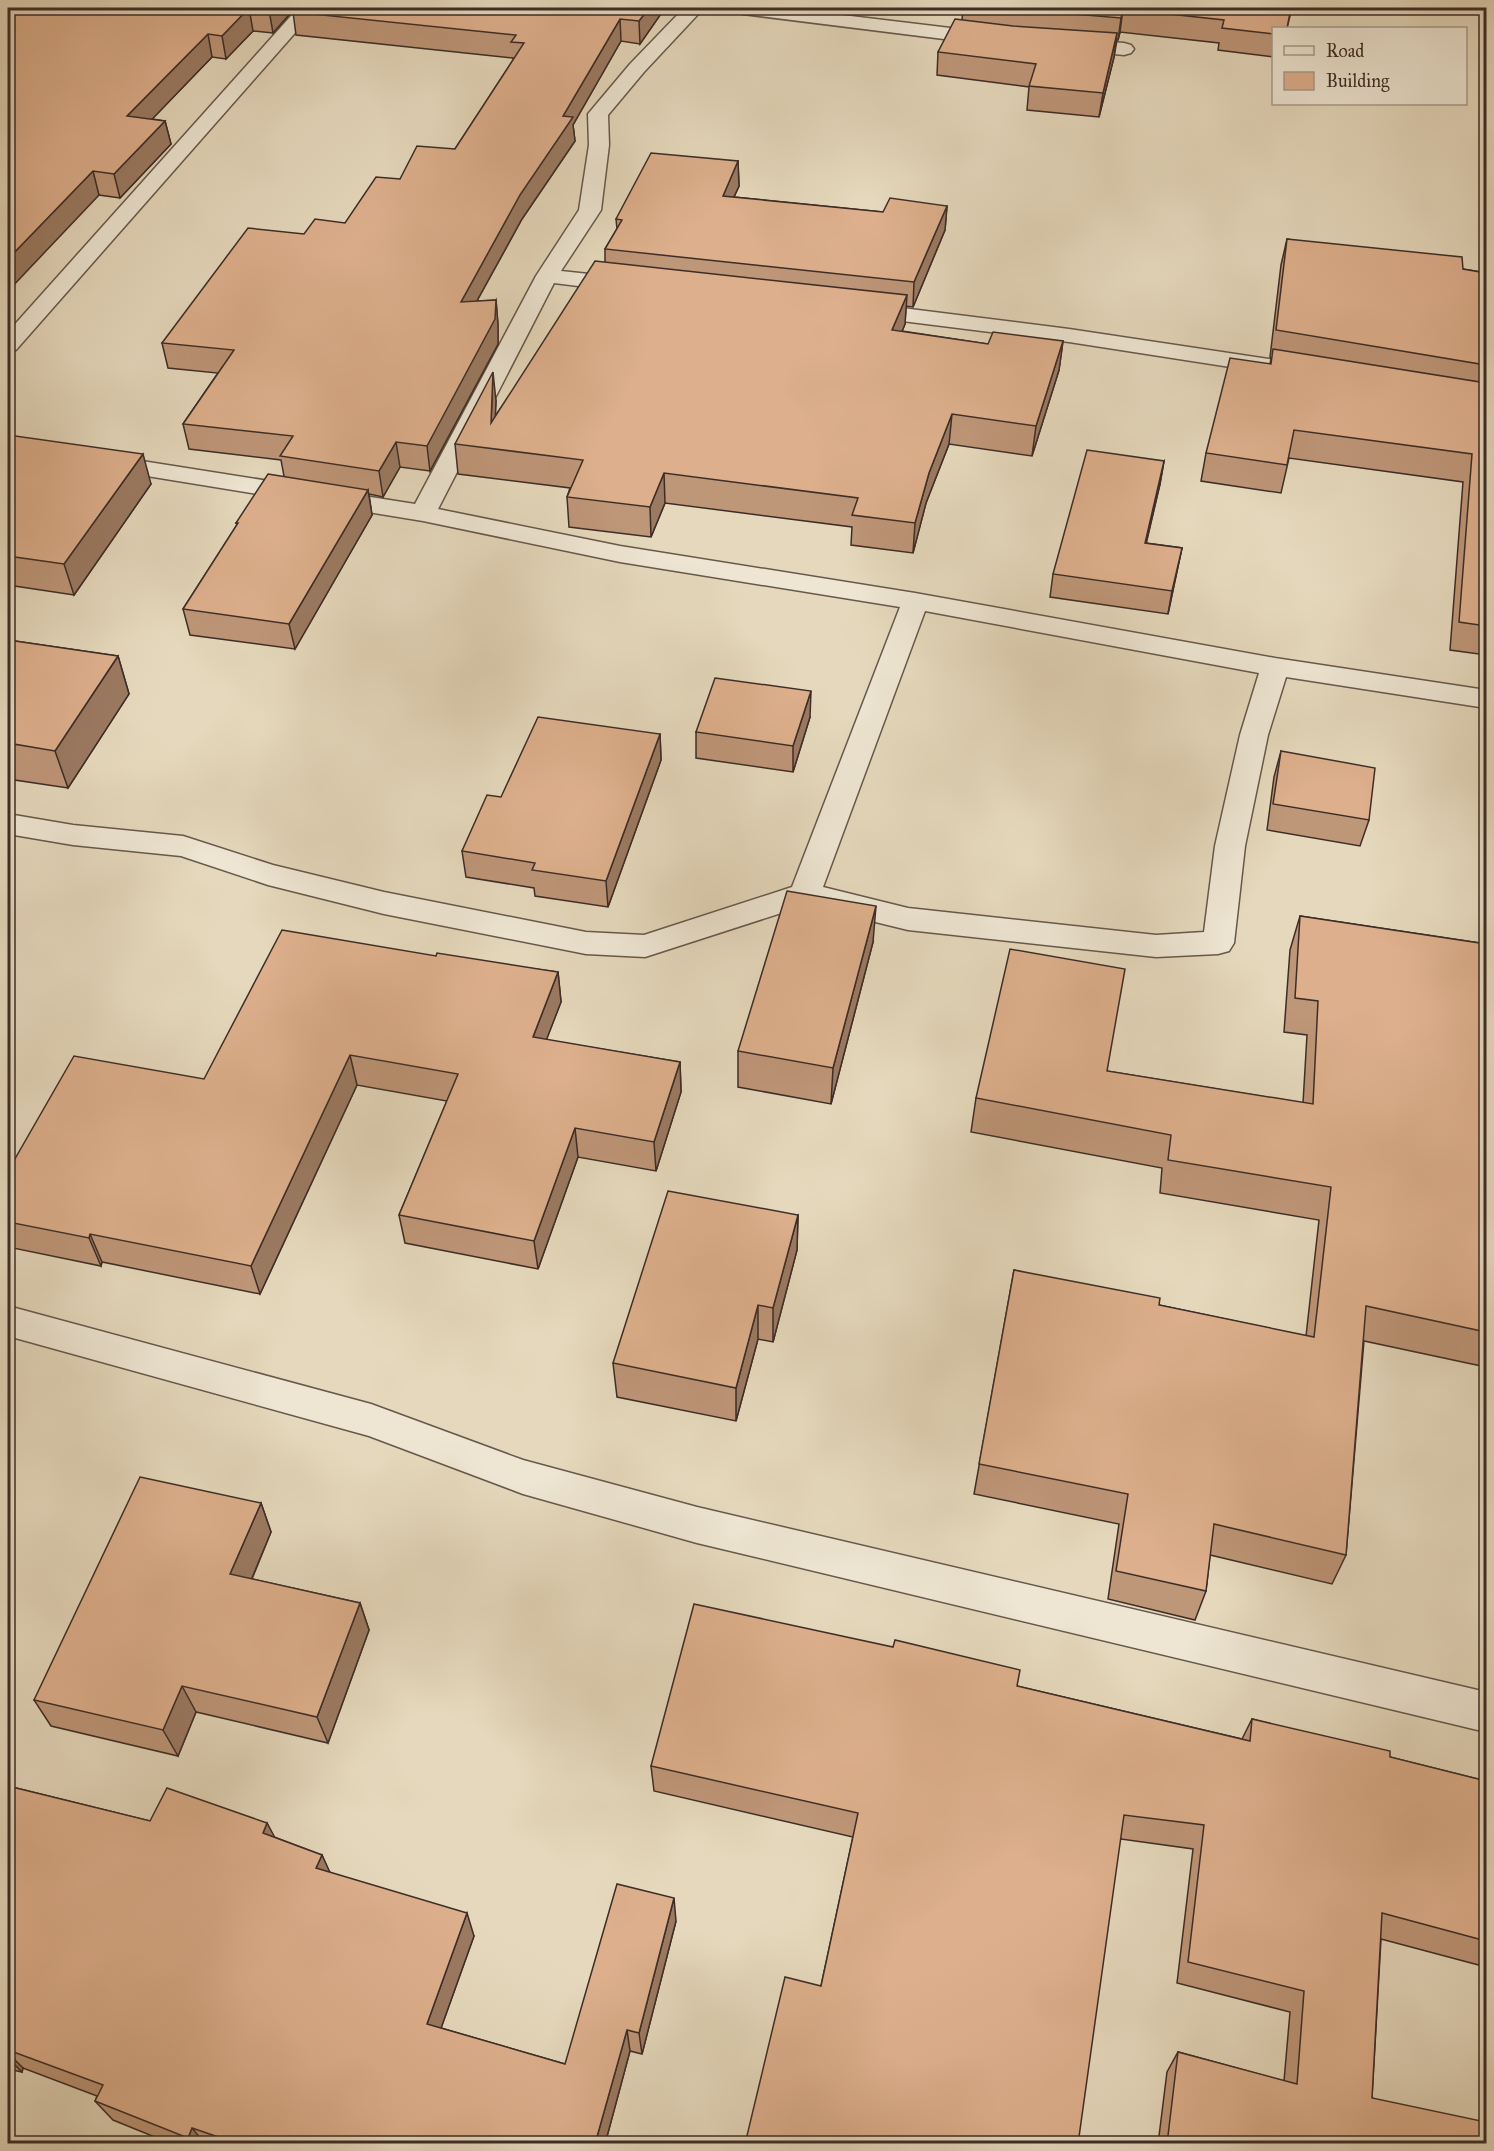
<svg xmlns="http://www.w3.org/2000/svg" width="1494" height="2151" font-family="'IM FELL Great Primer',serif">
  <rect width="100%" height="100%" fill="#e5d8bc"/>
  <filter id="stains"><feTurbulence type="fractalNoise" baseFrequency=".00333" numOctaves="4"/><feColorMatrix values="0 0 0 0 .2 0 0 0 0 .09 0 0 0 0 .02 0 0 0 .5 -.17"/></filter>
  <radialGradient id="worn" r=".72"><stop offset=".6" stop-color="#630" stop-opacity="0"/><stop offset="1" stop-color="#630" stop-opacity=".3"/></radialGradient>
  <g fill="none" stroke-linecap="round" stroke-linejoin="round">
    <g stroke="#67584c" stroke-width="3">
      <g id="minor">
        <path d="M298,8H317L16,350L8,352V332Z"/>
        <path d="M684,8H702V10L644,72L608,115L609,145L601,210L561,271L626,278L634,280L637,285L634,290L626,292L554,283L438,509L620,546L915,593L1275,658L1486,690V708L1286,677L1268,735L1245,846L1234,943L1229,951L1218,954L1156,957L908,930L806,905L645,957L586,954L384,914L268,885L181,856L73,845L8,834V814L73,825L183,836L273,865L384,892L586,932L644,935L792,887L900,607L620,562L423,521L104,469L95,467L92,462L95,457L104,455L415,504L536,276L579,210L589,145L588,114L630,64ZM925,611L1259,673L1240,735L1215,846L1204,932L1156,935L908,908L823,887Z"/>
        <path d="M734,8H784L992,33L999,35L1001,39L999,43L992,45L743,14L736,12Z"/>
        <path d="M1070,39L1124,43L1131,45L1134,49L1131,53L1124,55L1063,49L1061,45L1063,41Z"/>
        <path d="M862,303L1069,329L1275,360L1283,362L1287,367L1283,372L1275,374L1069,342L854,315L851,310L854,305Z"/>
        <path d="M8,1306L371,1404L523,1460L697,1507L1486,1692V1732L697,1543L523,1494L369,1436L8,1336Z"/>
      </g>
    </g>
    <use href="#minor" fill="#eee6d3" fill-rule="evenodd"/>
  </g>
  <g fill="#be9678" stroke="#3d2d27" stroke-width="1.5">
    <path d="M8,8H295L273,33L253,31L226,59L212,57L152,119L165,121L171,144L120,198L99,195Z"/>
    <path d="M297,8H665L640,44L621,41L573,125L575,141L522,219L477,301L496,300L498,325V344L430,471L400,467L383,497L369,494L372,515L295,649L190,635L183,609L237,525L236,523L284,476L281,460L189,449L183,424L218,373L168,368L162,343L304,234L345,223L400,179L455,149L513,60V58L296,35L293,12Z"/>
    <path d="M963,8H1292L1287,28H1274V57L1218,50L1219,43L1120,32L1118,40H1117L1114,57L1099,117L1027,110L1029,87L937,75L938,52L962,20Z"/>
    <path d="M738,161L739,186L734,197L883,212L947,206L945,230L913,307L906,306L905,324L902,331L988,344L1063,341L1059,370L1032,456L949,444L926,503L913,553L851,545L852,527L665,503L651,537L569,527L567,497L570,488L458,474L455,444L496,401L495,416L605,262V249L617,229L616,219Z"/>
    <path d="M1287,239L1486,273V655L1450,650L1463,482L1289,458L1281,493L1201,481L1206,453L1270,364L1271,358L1270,357L1281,265Z"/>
    <path d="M8,435L151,484L74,595L8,585Z"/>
    <path d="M1164,461L1160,484L1146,543L1182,548L1168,614L1050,597L1053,574Z"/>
    <path d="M8,640L118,656L129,694L68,788L8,779Z"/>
    <path d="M810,717L793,772L696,758V732Z"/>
    <path d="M660,734L661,760L608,907L535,896L534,888L466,877L462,851L501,797Z"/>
    <path d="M1281,751L1369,820L1360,846L1267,830L1274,777Z"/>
    <path d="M1300,916L1486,944V1367L1364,1341L1346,1555L1332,1584L1210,1555L1206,1591L1195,1620L1108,1599L1119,1524L974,1494L1014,1270L1159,1305L1306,1336L1319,1220L1160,1193L1162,1168L971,1132L976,1098L1107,1071L1303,1103L1307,1035L1284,1032L1290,950Z"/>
    <path d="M873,942L831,1104L738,1087V1051Z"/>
    <path d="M436,956L558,972L561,1002L546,1040L680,1062L681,1092L656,1171L578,1157L538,1269L405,1243L399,1215L447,1101L357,1085L260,1294L102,1262L101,1266L8,1247V1171L204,1079Z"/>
    <path d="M798,1215L797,1250L773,1342L758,1339L736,1421L617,1397L613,1363Z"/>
    <path d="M261,1503L271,1532L252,1579L360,1603L369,1630L328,1743L196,1712L178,1756L51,1726L34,1700Z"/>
    <path d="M1017,1686L1242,1739L1252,1719L1390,1757L1486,1781V1967L1381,1939L1372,2098L1486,2144H1158L1167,2072L1178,2052L1284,2081L1290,2012L1177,1983L1193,1849L1121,1839L821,1986L853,1837L654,1791L651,1766Z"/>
    <path d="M8,1786L150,1821L267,1823L274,1837L322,1855L329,1872L474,1936L441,2028L565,2064L676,1921L642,2054L630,2051L605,2144H172L113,2120L95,2101L97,2096L23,2068L22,2072L8,2069Z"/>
  </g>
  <g fill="#9b7a62" stroke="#3d2d27" stroke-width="1.5">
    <path d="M249,8L253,31L226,59L222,36Z"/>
    <path d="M271,8H295L273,33L269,10Z"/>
    <path d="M649,8H665L640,44L639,21Z"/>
    <path d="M1123,9L1120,32L1118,40L1121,18Z"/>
    <path d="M620,19L621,41L573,125L575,141L522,219L463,326L461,302L563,116Z"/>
    <path d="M1117,33L1114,57L1099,117L1103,93Z"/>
    <path d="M208,34L212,57L133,139L127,116Z"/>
    <path d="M165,121L171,144L120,198L114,174Z"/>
    <path d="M738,161L739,186L723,220V196Z"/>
    <path d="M93,171L99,195L8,291V259Z"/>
    <path d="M947,206L945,230L913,307L914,282Z"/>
    <path d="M907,295L905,324L891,359L892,330Z"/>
    <path d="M496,300L498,325V344L430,471L427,446Z"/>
    <path d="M1063,341L1059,370L1032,456L1036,426Z"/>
    <path d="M493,372L496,401L494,449L491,423Z"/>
    <path d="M952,414L949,444L926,503L913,553L915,523L929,473Z"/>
    <path d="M396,442L400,467L383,497L379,471Z"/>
    <path d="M143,454L151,484L74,595L64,564Z"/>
    <path d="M1164,461L1160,484L1141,566L1145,543Z"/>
    <path d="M664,473L665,503L651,537L650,507Z"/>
    <path d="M368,490L372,515L295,649L289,624Z"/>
    <path d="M1182,548L1177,571L1168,614L1172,591Z"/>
    <path d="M118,656L129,694L68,788L55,751Z"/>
    <path d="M811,691L810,717L793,772V746Z"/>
    <path d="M660,734L661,760L608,907L606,881Z"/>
    <path d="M876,906L873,942L831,1104L833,1068Z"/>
    <path d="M558,972L561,1002L536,1067L533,1037Z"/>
    <path d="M350,1055L357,1085L260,1294L251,1266Z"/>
    <path d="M680,1062L681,1092L656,1171L654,1142Z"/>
    <path d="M575,1128L578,1157L538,1269L534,1241Z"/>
    <path d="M798,1215L797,1250L773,1342V1308Z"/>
    <path d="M90,1234L102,1262L101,1266L89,1238Z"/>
    <path d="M758,1305V1339L736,1421V1388Z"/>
    <path d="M261,1503L271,1532L242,1602L230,1574Z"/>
    <path d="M360,1603L369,1630L328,1743L317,1717Z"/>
    <path d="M182,1686L196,1712L178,1756L163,1730Z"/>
    <path d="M267,1823L280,1847L263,1833Z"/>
    <path d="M322,1855L333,1879L316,1868Z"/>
    <path d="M674,1898L676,1921L642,2054L639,2033Z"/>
    <path d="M467,1913L474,1936L435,2045L427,2024Z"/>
    <path d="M627,2030L630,2051L605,2144H595Z"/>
    <path d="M8,2053L23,2068L22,2072L8,2058Z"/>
    <path d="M192,2128L205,2144H193L188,2138Z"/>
  </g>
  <g fill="#ddaf8c" stroke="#3d2d27" stroke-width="1.5">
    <path d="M8,8H271L269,10L249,8L222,36L208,34L127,116L165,121L114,174L93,171L8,259Z"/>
    <path d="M297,8H649L639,21L620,19L563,116L573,117L520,195L461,302L496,300L495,319L427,446L396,442L379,471L280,456L293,436L183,424L234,350L162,343L248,228L304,234L315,219L345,223L376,177L400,179L417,146L455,149L524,43L511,42L516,35L293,12Z"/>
    <path d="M1000,8H1291L1287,28H1274V34L1222,28L1224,20L1123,9L1121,18Z"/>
    <path d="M955,19L1013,26L1117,33L1103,93L1029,86L1036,64L938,52Z"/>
    <path d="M651,153L738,161L723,196L883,212L890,198L947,206L914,282L605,249L622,220L616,219Z"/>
    <path d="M1287,239L1462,257L1463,269L1486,273V365L1276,330Z"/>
    <path d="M595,261L907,295L892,330L988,344L993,332L1063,341L1036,426L952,414L929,473L915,523L852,515L858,498L664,473L650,507L567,497L583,460L455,444L493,372L491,423Z"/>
    <path d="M1273,349L1486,383V626L1459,622L1472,454L1294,430L1287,465L1206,453L1230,358L1271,364Z"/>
    <path d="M8,435L143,454L64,564L8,556Z"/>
    <path d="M1087,450L1164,461L1145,543L1182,548L1172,591L1053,574Z"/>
    <path d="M268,474L368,490L289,624L183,609L238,523H236Z"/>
    <path d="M8,640L118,656L55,751L8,743Z"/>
    <path d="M715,678L811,691L793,746L696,732Z"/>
    <path d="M538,717L660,734L606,881L532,870L535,863L462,851L487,795L501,797Z"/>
    <path d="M1281,751L1375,768L1369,820L1273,804Z"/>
    <path d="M787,891L876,906L833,1068L738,1051Z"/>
    <path d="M1300,916L1486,944V1332L1366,1306L1346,1555L1214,1524L1206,1591L1116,1571L1128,1494L979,1464L1014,1270L1160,1298L1159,1305L1314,1337L1331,1187L1168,1160L1171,1135L976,1098L1010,949L1125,969L1107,1071L1313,1104L1318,1001L1295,998Z"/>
    <path d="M282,930L436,956L437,953L558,972L533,1037L680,1062L654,1142L575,1128L534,1241L399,1215L458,1074L350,1055L251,1266L90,1234L89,1238L8,1222V1171L74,1056L204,1079Z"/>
    <path d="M668,1191L798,1215L773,1308L758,1305L736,1388L613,1363Z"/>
    <path d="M140,1477L261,1503L230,1574L360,1603L317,1717L182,1686L163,1730L34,1700Z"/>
    <path d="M694,1604L893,1647L895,1640L1020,1670L1017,1686L1250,1741L1252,1719L1390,1751V1757L1486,1781V1941L1382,1913L1372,2098L1486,2122V2144H1167L1178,2052L1297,2084L1304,1991L1188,1962L1204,1825L1124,1815L1078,2144H745L785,1977L821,1986L858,1813L651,1766Z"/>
    <path d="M8,1786L150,1821L167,1788L267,1823L263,1833L322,1855L316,1868L467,1913L427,2024L565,2064L617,1884L674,1898L639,2033L627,2030L595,2144H239L192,2128L188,2138L95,2101L103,2085L8,2050Z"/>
  </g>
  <rect width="1494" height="2151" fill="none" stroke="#e5d8bc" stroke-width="30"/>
  <rect x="9" y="9" width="1476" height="2133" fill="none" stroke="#3d2d27" stroke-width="3"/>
  <rect x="15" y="15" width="1464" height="2121" fill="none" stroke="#3d2d27" stroke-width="1.5"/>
  <rect x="1272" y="27" width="195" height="78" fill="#eee6d3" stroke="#a79c8e" stroke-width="1.5"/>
  <rect x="1284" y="46" width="30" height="9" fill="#eee6d3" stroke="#a79c8e" stroke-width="1.5"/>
  <text x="1326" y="57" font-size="18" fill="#3d2d27">Road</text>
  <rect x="1284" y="72" width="30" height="18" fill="#ddaf8c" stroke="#a79c8e" stroke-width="1.5"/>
  <text x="1326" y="87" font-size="18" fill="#3d2d27">Building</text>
  <rect width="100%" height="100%" filter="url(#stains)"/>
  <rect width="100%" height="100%" fill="url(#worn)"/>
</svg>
